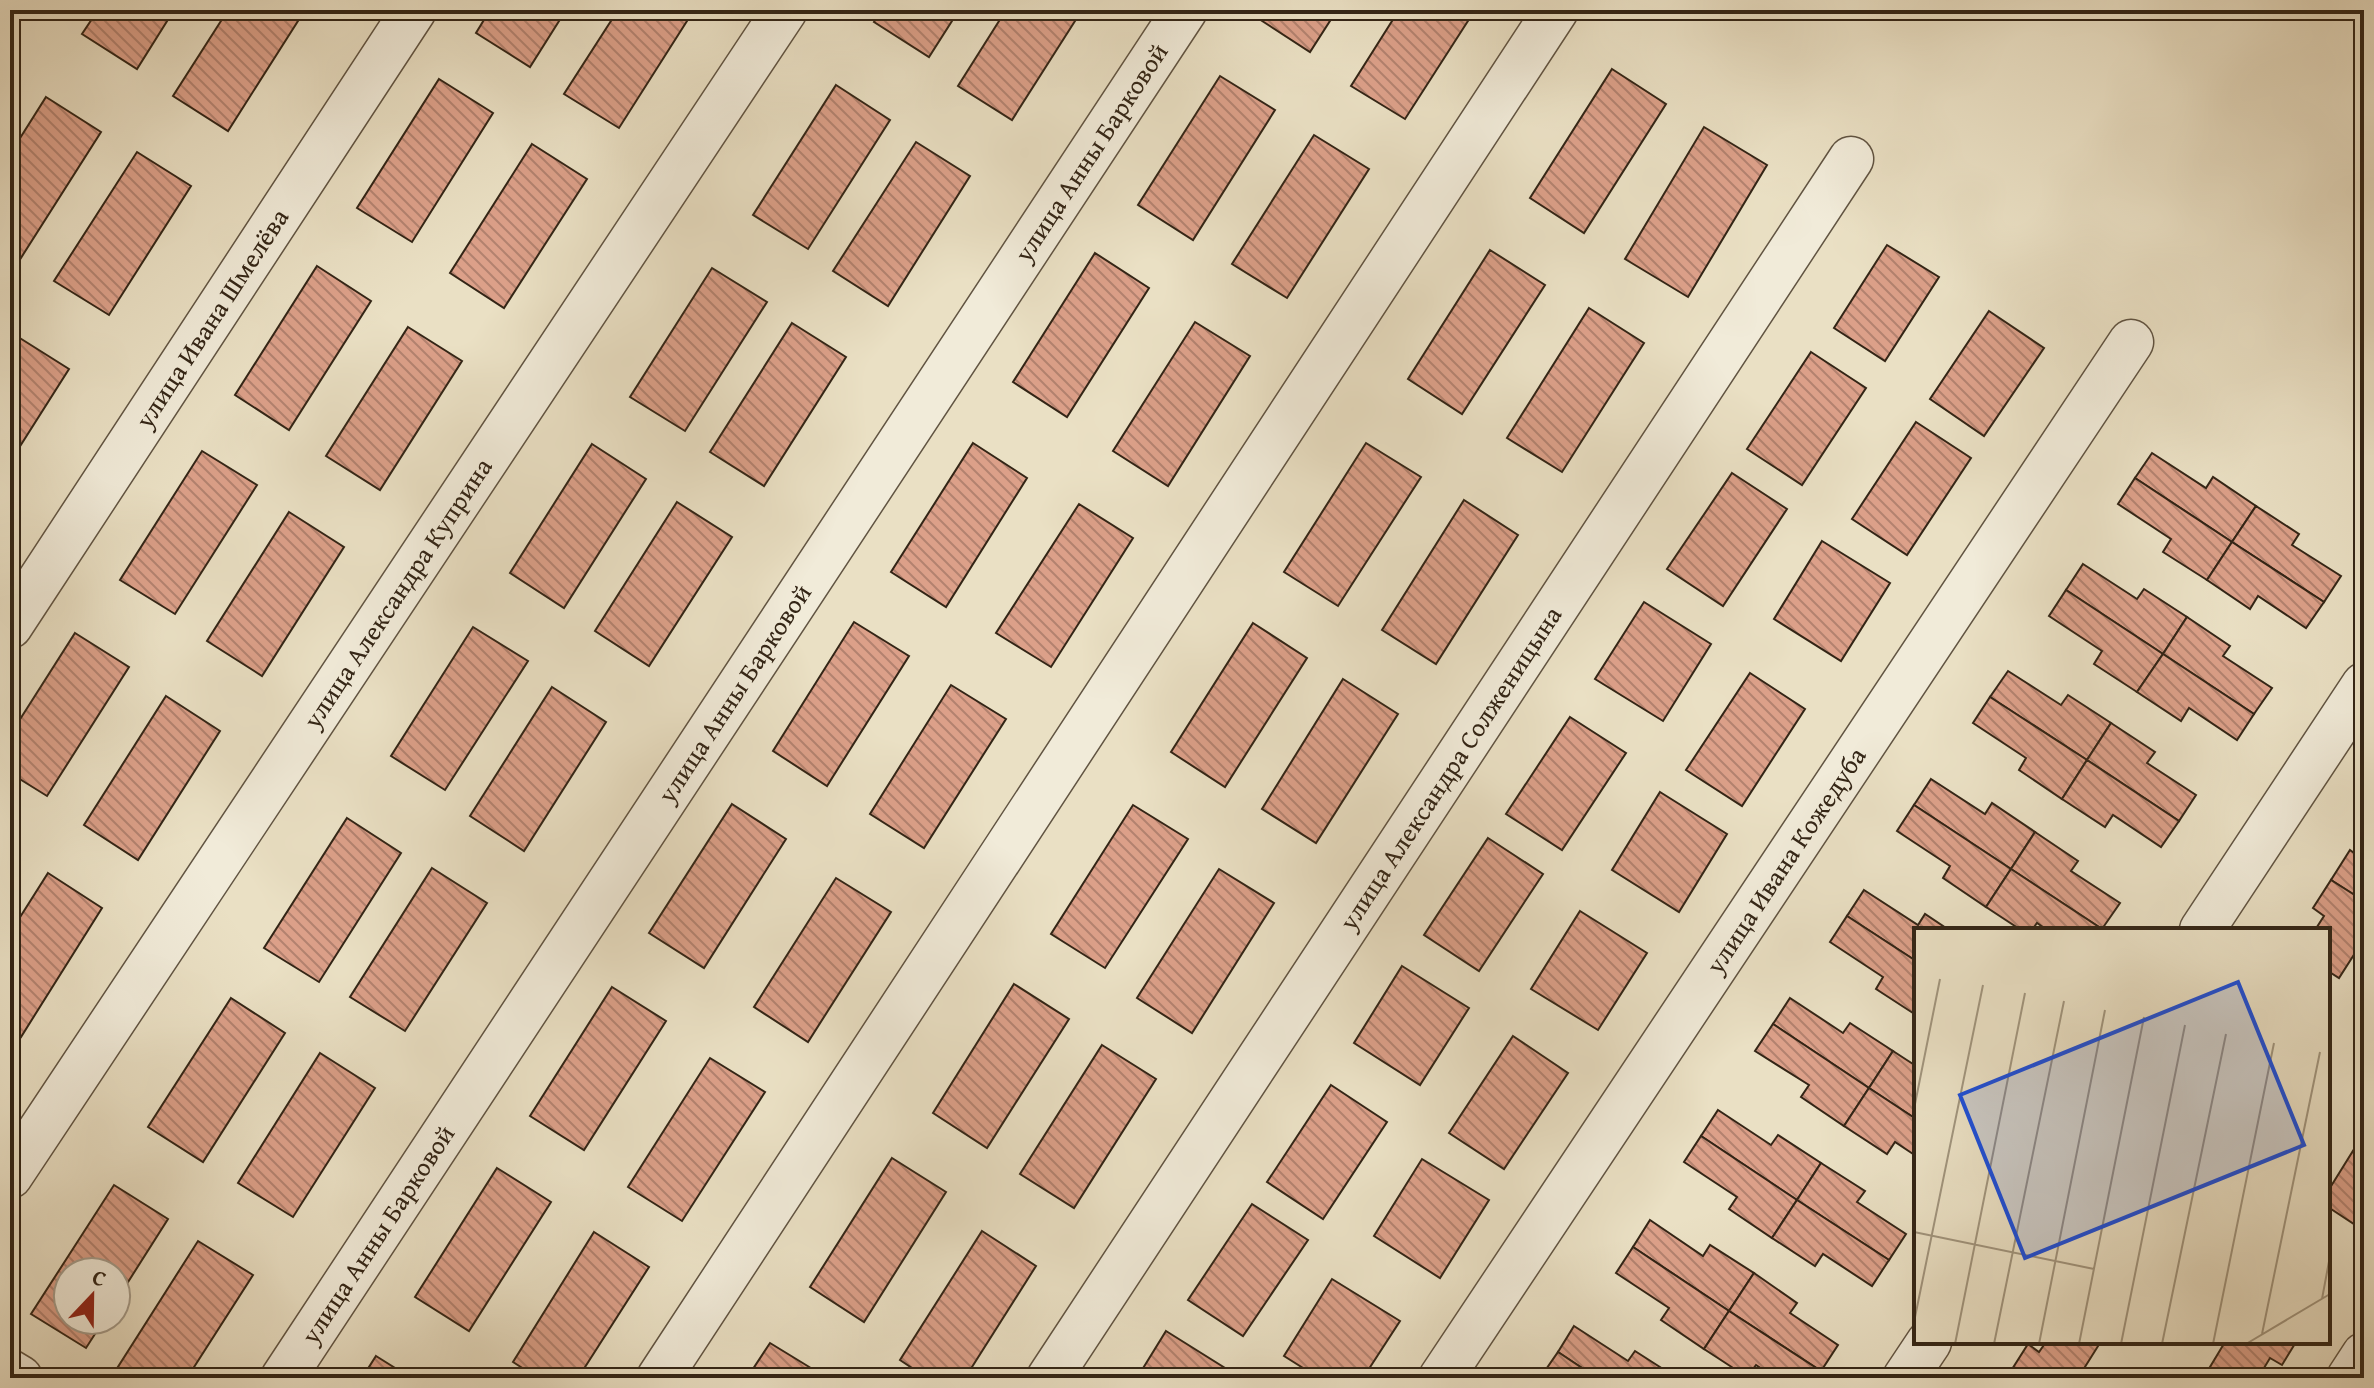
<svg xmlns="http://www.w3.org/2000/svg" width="2374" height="1388" font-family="'Gentium Book Plus',serif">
  <defs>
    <pattern id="building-back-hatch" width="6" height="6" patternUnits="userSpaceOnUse" patternTransform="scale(2)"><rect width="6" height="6" fill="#dca089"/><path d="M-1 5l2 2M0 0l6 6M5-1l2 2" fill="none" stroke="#b3826f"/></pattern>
  </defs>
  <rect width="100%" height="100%" fill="#eae0c4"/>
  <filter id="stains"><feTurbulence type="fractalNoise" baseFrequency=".0025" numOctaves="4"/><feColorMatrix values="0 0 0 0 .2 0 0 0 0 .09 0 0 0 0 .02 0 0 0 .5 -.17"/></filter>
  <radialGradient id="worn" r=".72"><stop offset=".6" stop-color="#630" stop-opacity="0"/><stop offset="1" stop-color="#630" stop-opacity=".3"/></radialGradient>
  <g fill="url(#building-back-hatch)" stroke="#332516" stroke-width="2">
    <path d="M98,10H174L137,69L82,34Z"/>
    <path d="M228,10H305L228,131L173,96Z"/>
    <path d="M490,10H566L530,67L476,33Z"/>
    <path d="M618,10H694L619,128L564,94Z"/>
    <path d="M882,10H959L929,57L874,22Z"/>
    <path d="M1006,10H1082L1012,120L958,86Z"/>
    <path d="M1260,10H1337L1310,52L1256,17Z"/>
    <path d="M1399,10H1475L1405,119L1351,86Z"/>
    <path d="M1612,69L1666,104L1584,233L1530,198Z"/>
    <path d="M1220,76L1275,110L1193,240L1138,205Z"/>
    <path d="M439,79L493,113L412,242L357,208Z"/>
    <path d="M836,85L890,120L808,249L753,215Z"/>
    <path d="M46,97L101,132L19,261L10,255V154Z"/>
    <path d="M1704,127L1767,165L1688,297L1625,259Z"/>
    <path d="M1314,135L1369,169L1287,298L1232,264Z"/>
    <path d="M916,142L970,176L888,306L833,271Z"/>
    <path d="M532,144L587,179L504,308L450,273Z"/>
    <path d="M137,152L191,186L109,315L54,281Z"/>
    <path d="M1887,245L1939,277L1885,361L1834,328Z"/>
    <path d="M1490,250L1545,285L1462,414L1408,379Z"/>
    <path d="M1095,253L1149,288L1067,417L1013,382Z"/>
    <path d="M317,266L371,301L289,430L235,395Z"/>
    <path d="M712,268L767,302L685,431L630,397Z"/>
    <path d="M1589,308L1644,343L1562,472L1507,438Z"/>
    <path d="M1989,311L2044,348L1984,436L1930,399Z"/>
    <path d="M1195,322L1250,356L1168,486L1113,451Z"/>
    <path d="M792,323L846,357L764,486L710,452Z"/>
    <path d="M408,327L462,361L380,490L326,456Z"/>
    <path d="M15,335L69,369L10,462V342Z"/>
    <path d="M1811,352L1866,388L1802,485L1747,449Z"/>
    <path d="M1916,422L1971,458L1907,555L1852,519Z"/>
    <path d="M973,443L1027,478L946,607L891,572Z"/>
    <path d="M1366,443L1421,477L1338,606L1284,572Z"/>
    <path d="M592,444L646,479L564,608L510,573Z"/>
    <path d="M202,451L257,485L175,614L120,580Z"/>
    <path d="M2152,453L2206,488L2213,477L2256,506L2232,542L2135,478Z"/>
    <path d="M1732,473L1787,509L1723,606L1667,569Z"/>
    <path d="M2135,478L2232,542L2207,580L2163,552L2171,539L2118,504Z"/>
    <path d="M1464,500L1518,535L1436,664L1382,630Z"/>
    <path d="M677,502L732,537L649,666L595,631Z"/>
    <path d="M1079,504L1133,538L1051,667L996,633Z"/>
    <path d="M2256,506L2299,534L2292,545L2341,576L2324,602L2232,542Z"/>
    <path d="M289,512L344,547L262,676L207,641Z"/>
    <path d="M1822,541L1890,583L1841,661L1774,619Z"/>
    <path d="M2232,542L2324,602L2306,628L2258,596L2250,609L2207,580Z"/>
    <path d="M2083,564L2137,599L2144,589L2187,617L2163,654L2066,590Z"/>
    <path d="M2066,590L2163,654L2137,692L2094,664L2102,651L2049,616Z"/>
    <path d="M1644,602L1711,644L1663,721L1595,679Z"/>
    <path d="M2187,617L2230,646L2223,656L2272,688L2254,714L2163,654Z"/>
    <path d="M854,622L909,656L827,786L773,751Z"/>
    <path d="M1253,623L1307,658L1225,787L1171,752Z"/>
    <path d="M473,627L528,661L445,790L391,756Z"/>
    <path d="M75,633L129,667L47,796L10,773V735Z"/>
    <path d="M2163,654L2254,714L2237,740L2189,708L2181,721L2137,692Z"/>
    <path d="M2008,671L2061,705L2068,695L2111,723L2087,760L1990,697Z"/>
    <path d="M1750,673L1805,709L1742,806L1686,770Z"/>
    <path d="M1343,679L1398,714L1316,843L1262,809Z"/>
    <path d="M951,685L1006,719L924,848L870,814Z"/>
    <path d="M552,687L606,722L524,851L470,816Z"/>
    <path d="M166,696L220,731L138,860L84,825Z"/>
    <path d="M1990,697L2087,760L2062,799L2019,770L2026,758L1973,723Z"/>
    <path d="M1570,717L1626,753L1562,850L1506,814Z"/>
    <path d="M2111,723L2155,752L2147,763L2196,795L2179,821L2087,760Z"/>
    <path d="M2087,760L2179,821L2161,847L2113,815L2105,827L2062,799Z"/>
    <path d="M1931,779L1985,814L1992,803L2035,832L2011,869L1914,805Z"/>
    <path d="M1660,792L1727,834L1679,912L1612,870Z"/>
    <path d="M732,804L786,839L704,968L649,933Z"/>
    <path d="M1133,805L1188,839L1105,968L1051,934Z"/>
    <path d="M1914,805L2011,869L1986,907L1943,878L1950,866L1897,831Z"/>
    <path d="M347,818L401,853L319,982L264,948Z"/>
    <path d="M2035,832L2078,861L2071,871L2120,903L2102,929L2011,869Z"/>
    <path d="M1488,838L1543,874L1479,971L1424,935Z"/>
    <path d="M2350,850L2361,858L2364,853V901L2331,880Z"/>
    <path d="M432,868L487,903L405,1031L350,997Z"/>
    <path d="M1219,869L1274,903L1192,1033L1137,998Z"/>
    <path d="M2011,869L2102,929V930H2047L2037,923L2032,930H2021L1986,907Z"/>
    <path d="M48,873L102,908L21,1037L10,1030V933Z"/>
    <path d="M836,878L891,912L808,1042L754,1007Z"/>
    <path d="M2331,880L2364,901V939L2339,978L2328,971V930H2315L2324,916L2313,908Z"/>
    <path d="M1864,890L1918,925L1925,914L1949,930H1916V961L1847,916Z"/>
    <path d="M1580,911L1647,953L1598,1030L1531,989Z"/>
    <path d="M1847,916L1916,961V1015L1876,989L1883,977L1830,942Z"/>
    <path d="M1402,966L1469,1008L1420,1085L1354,1043Z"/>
    <path d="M1014,984L1069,1019L987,1148L933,1113Z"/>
    <path d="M612,987L666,1021L584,1150L530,1116Z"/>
    <path d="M231,998L285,1033L203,1162L148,1127Z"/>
    <path d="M1790,998L1843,1033L1850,1023L1893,1051L1869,1088L1773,1024Z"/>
    <path d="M1773,1024L1869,1088L1844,1126L1801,1097L1809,1085L1755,1051Z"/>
    <path d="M1513,1036L1568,1073L1504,1169L1449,1133Z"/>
    <path d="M1102,1045L1156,1079L1074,1208L1020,1174Z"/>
    <path d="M1893,1051L1916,1066V1119L1869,1088Z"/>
    <path d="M320,1053L375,1088L293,1217L238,1183Z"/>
    <path d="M710,1058L765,1092L682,1221L628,1187Z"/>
    <path d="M1331,1085L1387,1122L1323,1219L1267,1182Z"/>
    <path d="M1869,1088L1916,1119V1156L1895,1142L1887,1154L1844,1126Z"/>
    <path d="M1718,1110L1771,1145L1778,1135L1821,1163L1797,1200L1701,1136Z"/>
    <path d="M1701,1136L1797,1200L1772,1238L1729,1209L1737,1197L1684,1162Z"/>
    <path d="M2361,1138L2364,1140V1221L2360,1228L2328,1207V1191Z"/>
    <path d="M892,1158L946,1192L864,1322L810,1287Z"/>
    <path d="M1422,1159L1489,1200L1440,1278L1374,1236Z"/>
    <path d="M1821,1163L1865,1191L1857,1202L1906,1234L1889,1260L1797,1200Z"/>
    <path d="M497,1168L551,1202L469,1331L415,1297Z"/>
    <path d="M114,1185L168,1219L116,1301V1272H68V1320H104L86,1348L31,1314Z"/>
    <path d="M1797,1200L1889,1260L1872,1286L1823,1254L1815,1266L1772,1238Z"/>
    <path d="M1252,1204L1308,1240L1243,1336L1188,1300Z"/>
    <path d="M1650,1220L1703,1256L1710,1245L1754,1273L1729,1311L1633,1247Z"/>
    <path d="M982,1231L1036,1266L965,1378H927L900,1360Z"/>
    <path d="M594,1232L649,1267L578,1378H538L513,1362Z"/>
    <path d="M198,1241L253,1275L187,1378H129L116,1370Z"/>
    <path d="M1633,1247L1729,1311L1704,1349L1661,1320L1669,1308L1616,1273Z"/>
    <path d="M1754,1273L1797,1303L1790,1313L1838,1345L1821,1371L1729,1311Z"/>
    <path d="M1332,1279L1400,1321L1363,1378H1319L1284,1356Z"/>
    <path d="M1729,1311L1821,1371L1816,1378H1776L1756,1365L1747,1377L1704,1349Z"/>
    <path d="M1574,1326L1628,1361L1635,1351L1677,1378H1597L1558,1352Z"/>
    <path d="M1166,1331L1233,1373L1229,1378H1137Z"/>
    <path d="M2046,1342H2099L2100,1343L2078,1378H2015L2009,1374L2028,1344L2039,1352Z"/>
    <path d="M2225,1342H2296L2282,1365L2270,1358L2258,1378H2227L2210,1367Z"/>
    <path d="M770,1343L824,1376L823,1378H747Z"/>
    <path d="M1558,1352L1597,1378H1540Z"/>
    <path d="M376,1356L411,1378H362Z"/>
  </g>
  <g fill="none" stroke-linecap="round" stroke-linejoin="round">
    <g stroke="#615442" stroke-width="47">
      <g id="street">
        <path id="s1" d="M10,626L414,10"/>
        <path d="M2202,930L2364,685"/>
        <path id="s2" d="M10,1176L785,10"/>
        <path d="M10,1372L20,1378"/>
        <path id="s3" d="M283,1378L1185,10"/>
        <path d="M659,1378L1556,10"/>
        <path id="s4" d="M1049,1378L1851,159"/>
        <path id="s5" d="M1441,1378L2131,342"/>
        <path d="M1905,1378L1929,1342"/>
        <path d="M2349,1378L2364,1355"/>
      </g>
    </g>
    <use href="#street" stroke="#f1ebd9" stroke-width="44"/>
  </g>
  <g text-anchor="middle" stroke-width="7" stroke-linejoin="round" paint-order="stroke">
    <g font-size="26" fill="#332516" stroke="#f1ebd9">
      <text dy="9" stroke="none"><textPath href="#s3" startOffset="1468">улица Анны Барковой</textPath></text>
      <text dy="9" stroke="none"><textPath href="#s1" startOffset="368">улица Ивана Шмелёва</textPath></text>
      <text dy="9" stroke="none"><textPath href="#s2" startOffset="700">улица Александра Куприна</textPath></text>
      <text dy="9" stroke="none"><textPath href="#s3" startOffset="820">улица Анны Барковой</textPath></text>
      <text dy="9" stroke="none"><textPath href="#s4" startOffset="730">улица Александра Солженицына</textPath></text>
      <text dy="9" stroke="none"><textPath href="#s5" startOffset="622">улица Ивана Кожедуба</textPath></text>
      <text dy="9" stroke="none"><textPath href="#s3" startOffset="172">улица Анны Барковой</textPath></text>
    </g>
  </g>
  <g transform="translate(1914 928)">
    <rect width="416" height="416" fill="#eae0c4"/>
    <path fill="none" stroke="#a1957e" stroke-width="2" d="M0,181L26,51M0,304L180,341M408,371L416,328M0,394L69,57M348,406L406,124M41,416L111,65M80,416L150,73M125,416L191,82M165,416L230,89M207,416L271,97M248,416L312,106M299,416L360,115M332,416L416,366"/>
    <path fill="#1d4ed8" fill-opacity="0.15" stroke="#1d4ed8" stroke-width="4" d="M324,54L390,217L111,330L46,167Z"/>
    <rect width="416" height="416" fill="none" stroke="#332516" stroke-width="4"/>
  </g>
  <rect width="2374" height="1388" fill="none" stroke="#eae0c4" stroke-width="40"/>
  <rect x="12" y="12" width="2350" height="1364" fill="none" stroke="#332516" stroke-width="4"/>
  <rect x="20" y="20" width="2334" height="1348" fill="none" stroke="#332516" stroke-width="2"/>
  <g transform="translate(92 1296) rotate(22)"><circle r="38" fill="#f1ebd9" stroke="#a59c8b" stroke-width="2"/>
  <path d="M0-6L14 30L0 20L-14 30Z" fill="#8f2418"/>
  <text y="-12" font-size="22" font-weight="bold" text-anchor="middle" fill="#332516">С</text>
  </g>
  <rect width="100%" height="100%" filter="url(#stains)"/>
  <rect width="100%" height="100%" fill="url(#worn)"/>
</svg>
